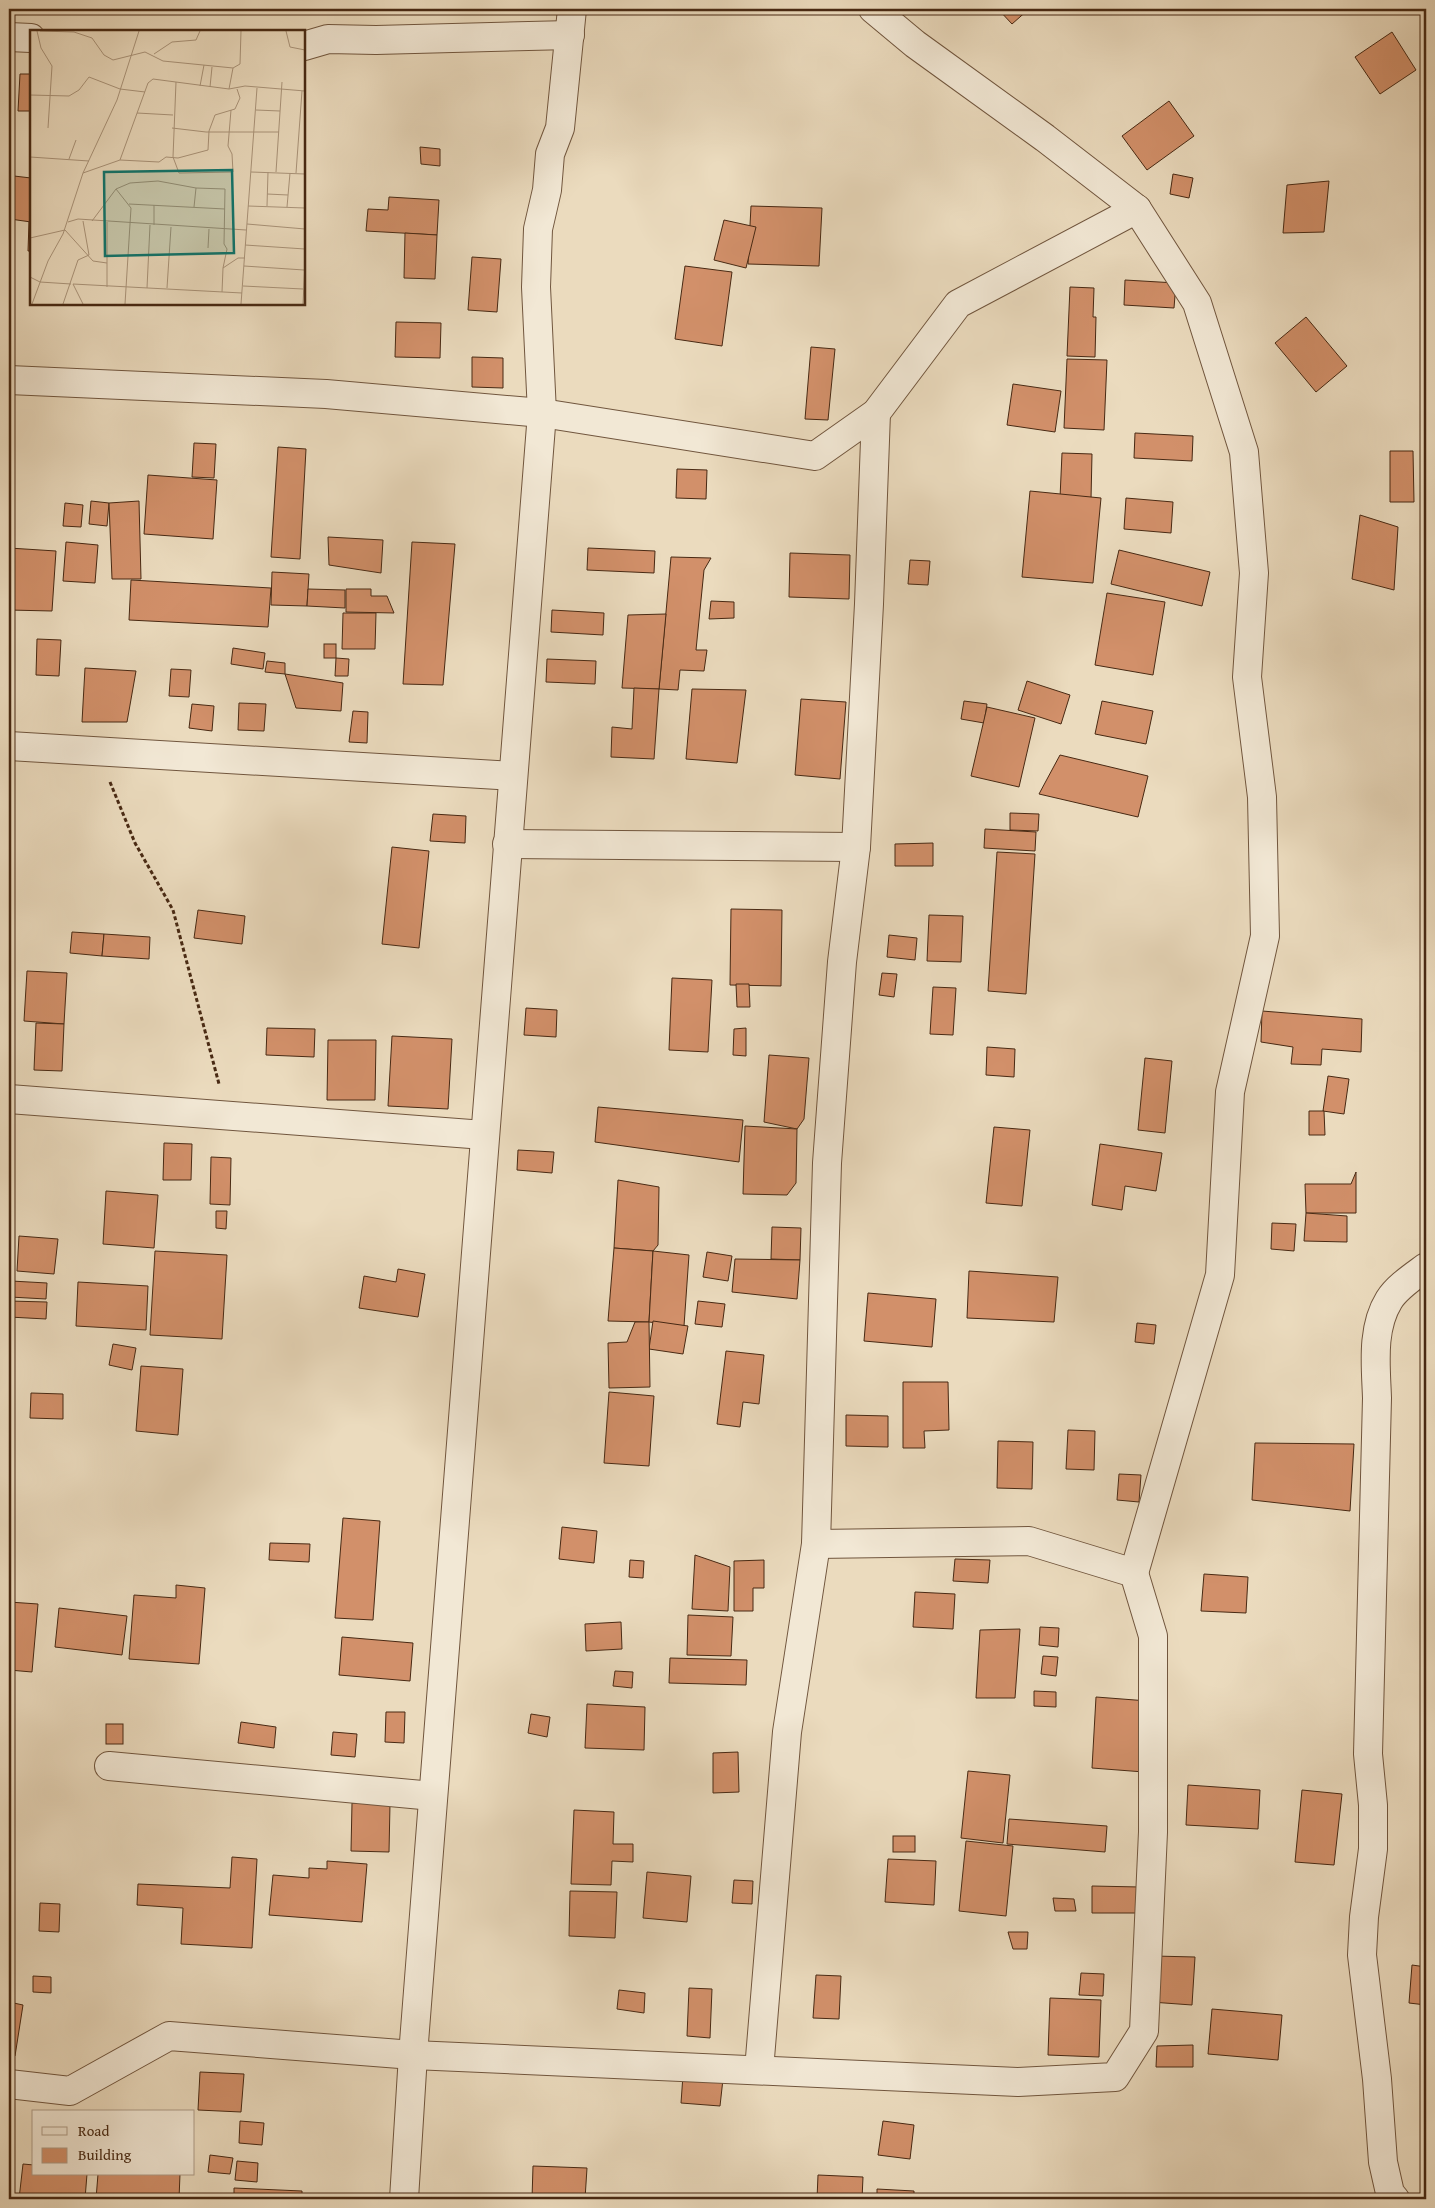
<svg xmlns="http://www.w3.org/2000/svg" width="1435" height="2208" font-family="'Gentium Book Plus',serif">
  <rect width="100%" height="100%" fill="#ebdbbe"/>
  <filter id="stains"><feTurbulence type="fractalNoise" baseFrequency=".004" numOctaves="4"/><feColorMatrix values="0 0 0 0 .2 0 0 0 0 .09 0 0 0 0 .02 0 0 0 .5 -.17"/></filter>
  <radialGradient id="worn" r=".72"><stop offset=".6" stop-color="#630" stop-opacity="0"/><stop offset="1" stop-color="#630" stop-opacity=".3"/></radialGradient>
  <g fill="#d2906a" stroke="#482913">
    <path d="M998,9H1029L1012,24Z"/>
    <path d="M1392,32L1416,70L1380,94L1355,57Z"/>
    <path d="M20,74H31V111H18Z"/>
    <path d="M1169,101L1194,136L1147,170L1122,136Z"/>
    <path d="M420,147L440,149V166L421,164Z"/>
    <path d="M1173,174L1193,178L1189,198L1170,194Z"/>
    <path d="M14,176L31,178V222L10,219Z"/>
    <path d="M1329,181L1324,232L1283,233L1287,185Z"/>
    <path d="M389,197L439,200L437,235L366,231L368,209L388,210Z"/>
    <path d="M751,206L822,208L819,266L748,264Z"/>
    <path d="M724,220L756,227L746,268L714,260Z"/>
    <path d="M29,222H31V251H28Z"/>
    <path d="M405,233L437,235L435,279L404,278Z"/>
    <path d="M472,257L501,259L497,312L468,310Z"/>
    <path d="M685,266L732,272L722,346L675,339Z"/>
    <path d="M1125,280L1176,283L1174,308L1124,305Z"/>
    <path d="M1070,287L1094,288L1093,317H1096L1095,357L1067,356Z"/>
    <path d="M1306,317L1347,366L1316,392L1275,343Z"/>
    <path d="M396,322L441,323L440,358L395,357Z"/>
    <path d="M811,347L835,349L828,420L805,419Z"/>
    <path d="M472,357L503,358V388L472,387Z"/>
    <path d="M1067,359L1107,360L1104,430L1064,428Z"/>
    <path d="M1013,384L1061,391L1055,432L1007,425Z"/>
    <path d="M1135,433L1193,436L1192,461L1134,458Z"/>
    <path d="M194,443L216,444L214,478L192,477Z"/>
    <path d="M278,447L306,449L300,559L271,557Z"/>
    <path d="M1390,451H1413L1414,502H1390Z"/>
    <path d="M1062,453L1092,454L1091,499L1060,498Z"/>
    <path d="M677,469L707,470L706,499L676,498Z"/>
    <path d="M148,475L217,480L213,539L144,534Z"/>
    <path d="M1030,491L1101,498L1093,583L1022,577Z"/>
    <path d="M1126,498L1173,502L1171,533L1124,529Z"/>
    <path d="M91,501L109,503L107,526L89,524Z"/>
    <path d="M139,501L141,579H112L109,503Z"/>
    <path d="M65,503L83,505L81,527L63,526Z"/>
    <path d="M1360,515L1398,527L1394,590L1352,579Z"/>
    <path d="M328,537L383,540L381,573L329,565Z"/>
    <path d="M66,542L98,545L95,583L63,581Z"/>
    <path d="M412,542L455,544L443,685L403,684Z"/>
    <path d="M9,548L56,551L52,611L9,610Z"/>
    <path d="M588,548L655,551L654,573L587,570Z"/>
    <path d="M1119,550L1210,572L1202,606L1111,584Z"/>
    <path d="M790,553L850,555L849,599L789,597Z"/>
    <path d="M671,557L711,558L704,570L696,650H707L704,671L680,670L678,690L659,689Z"/>
    <path d="M910,560L930,561L928,585L908,584Z"/>
    <path d="M272,572L309,574L307,606L271,605Z"/>
    <path d="M131,580L271,588L268,627L129,620Z"/>
    <path d="M308,589L345,590V608L307,606Z"/>
    <path d="M346,589H371V596H387L394,613L346,612Z"/>
    <path d="M1107,593L1165,602L1153,675L1095,665Z"/>
    <path d="M711,601L734,602V618L709,619Z"/>
    <path d="M552,610L604,613L603,635L551,632Z"/>
    <path d="M343,613H376L375,649H342Z"/>
    <path d="M666,614L659,689L622,688L628,615Z"/>
    <path d="M37,639L61,640L59,676L36,675Z"/>
    <rect x="324" y="644" width="12" height="14"/>
    <path d="M233,648L265,653L263,669L231,664Z"/>
    <path d="M336,658L349,659L348,676H335Z"/>
    <path d="M547,659L596,661L595,684L546,682Z"/>
    <path d="M267,661L285,663V674L265,672Z"/>
    <path d="M85,668L136,671L127,722H82Z"/>
    <path d="M171,669L191,670L189,697L169,696Z"/>
    <path d="M285,674L343,683L341,711L296,708Z"/>
    <path d="M1027,681L1070,695L1061,724L1018,710Z"/>
    <path d="M634,688L659,689L654,759L611,757L612,727L632,729Z"/>
    <path d="M692,689L746,690L737,763L686,759Z"/>
    <path d="M801,699L846,702L840,779L795,775Z"/>
    <path d="M964,701L987,704L984,723L961,719Z"/>
    <path d="M1102,701L1153,711L1146,744L1095,734Z"/>
    <path d="M239,703L266,704L264,731L238,730Z"/>
    <path d="M192,704L214,706L212,731L189,728Z"/>
    <path d="M987,707L1035,718L1019,787L971,776Z"/>
    <path d="M353,711L368,712L367,743L349,742Z"/>
    <path d="M1060,755L1148,776L1138,817L1039,794Z"/>
    <path d="M1010,813L1039,814L1038,831L1010,830Z"/>
    <path d="M433,814L466,816L465,843L430,841Z"/>
    <path d="M985,829L1036,832L1035,851L984,848Z"/>
    <path d="M933,843V866H895V844Z"/>
    <path d="M392,847L429,851L419,948L382,944Z"/>
    <path d="M997,852L1035,854L1026,994L988,991Z"/>
    <path d="M731,909L782,910L781,986L730,985Z"/>
    <path d="M198,910L245,916L242,944L194,938Z"/>
    <path d="M929,915L963,916L961,962L927,961Z"/>
    <path d="M72,932L104,934L102,956L70,953Z"/>
    <path d="M104,934L150,937L149,959L102,956Z"/>
    <path d="M889,935L917,938L915,960L887,957Z"/>
    <path d="M27,971L67,973L64,1024L24,1021Z"/>
    <path d="M882,973L897,974L894,997L879,995Z"/>
    <path d="M672,978L712,980L708,1052L669,1050Z"/>
    <path d="M736,984H749L750,1007H737Z"/>
    <path d="M933,987L956,988L953,1035L930,1034Z"/>
    <path d="M526,1008L557,1010L556,1037L524,1035Z"/>
    <path d="M1262,1011L1362,1019L1361,1052L1322,1049L1321,1065L1291,1064L1293,1047L1261,1042Z"/>
    <path d="M36,1023L64,1024L62,1071L34,1070Z"/>
    <path d="M267,1028L315,1029L314,1057L266,1055Z"/>
    <path d="M746,1028V1056L733,1055L734,1029Z"/>
    <path d="M392,1036L452,1039L448,1109L388,1106Z"/>
    <path d="M328,1040H376L375,1100H327Z"/>
    <path d="M987,1047L1015,1049L1014,1077L986,1075Z"/>
    <path d="M769,1055L809,1058L804,1119L797,1129L764,1122Z"/>
    <path d="M1145,1058L1172,1061L1165,1133L1138,1130Z"/>
    <path d="M1328,1076L1349,1079L1344,1114L1323,1111Z"/>
    <path d="M598,1107L743,1120L739,1162L595,1142Z"/>
    <path d="M1309,1111H1324L1325,1135H1309Z"/>
    <path d="M745,1126L797,1129L796,1183L787,1195L743,1194Z"/>
    <path d="M994,1127L1030,1130L1022,1206L986,1203Z"/>
    <path d="M164,1143L192,1144L191,1180H163Z"/>
    <path d="M1100,1144L1162,1153L1156,1191L1125,1186L1122,1210L1092,1205Z"/>
    <path d="M518,1150L554,1152L552,1173L517,1170Z"/>
    <path d="M211,1157L231,1158L230,1205L210,1204Z"/>
    <path d="M1356,1172V1213H1306L1305,1184H1351Z"/>
    <path d="M618,1180L659,1187L658,1245L653,1251L614,1248Z"/>
    <path d="M106,1191L158,1195L154,1248L103,1244Z"/>
    <path d="M216,1211H227L226,1229L216,1228Z"/>
    <path d="M1306,1213L1347,1216V1242L1304,1241Z"/>
    <path d="M1272,1223L1296,1224L1294,1251L1271,1249Z"/>
    <path d="M772,1227L801,1228L800,1260L771,1259Z"/>
    <path d="M19,1236L58,1239L54,1274L17,1271Z"/>
    <path d="M614,1248L653,1251L649,1322L608,1321Z"/>
    <path d="M155,1251L227,1255L222,1339L150,1335Z"/>
    <path d="M653,1251L689,1255L684,1326L649,1322Z"/>
    <path d="M707,1252L732,1256L728,1281L703,1277Z"/>
    <path d="M735,1259L800,1260L797,1299L732,1292Z"/>
    <path d="M398,1269L425,1274L418,1317L359,1308L364,1276L396,1282Z"/>
    <path d="M969,1271L1058,1277L1054,1322L967,1318Z"/>
    <path d="M11,1281L47,1283L46,1299L10,1297Z"/>
    <path d="M78,1282L148,1286L146,1330L76,1326Z"/>
    <path d="M868,1293L936,1299L932,1347L864,1341Z"/>
    <path d="M9,1301L47,1302L46,1319L9,1317Z"/>
    <path d="M698,1301L725,1304L722,1327L695,1324Z"/>
    <path d="M653,1321L688,1326L683,1354L649,1349Z"/>
    <path d="M635,1322H649L650,1387L609,1388L608,1343L627,1342Z"/>
    <path d="M1137,1323L1156,1325L1154,1344L1135,1342Z"/>
    <path d="M113,1344L136,1348L132,1370L109,1365Z"/>
    <path d="M726,1351L764,1355L759,1404L743,1402L740,1427L717,1424Z"/>
    <path d="M141,1366L183,1369L178,1435L136,1431Z"/>
    <path d="M903,1382H948L949,1430L924,1431L925,1448H903Z"/>
    <path d="M609,1392L654,1396L649,1466L604,1463Z"/>
    <path d="M31,1393L63,1394V1419L30,1418Z"/>
    <path d="M846,1415L888,1416V1447L846,1446Z"/>
    <path d="M1068,1430L1095,1431L1094,1470L1066,1469Z"/>
    <path d="M998,1441L1033,1442L1032,1489L997,1488Z"/>
    <path d="M1255,1443L1354,1444L1350,1511L1252,1500Z"/>
    <path d="M1119,1474L1141,1475L1139,1502L1117,1500Z"/>
    <path d="M343,1518L380,1521L373,1620L335,1618Z"/>
    <path d="M562,1527L597,1531L594,1563L559,1559Z"/>
    <path d="M270,1543L310,1544L309,1562L269,1560Z"/>
    <path d="M695,1555L730,1567L728,1611L692,1609Z"/>
    <path d="M955,1559L990,1560L988,1583L953,1581Z"/>
    <path d="M630,1560L644,1561L643,1578L629,1577Z"/>
    <path d="M764,1560V1588H753V1611H734V1561Z"/>
    <path d="M1204,1574L1248,1577L1246,1613L1201,1611Z"/>
    <path d="M176,1585L205,1588L199,1664L129,1659L134,1595L176,1598Z"/>
    <path d="M915,1592L955,1594L953,1629L913,1627Z"/>
    <path d="M9,1602L38,1604L32,1672L9,1670Z"/>
    <path d="M59,1608L127,1616L122,1655L55,1647Z"/>
    <path d="M688,1615L733,1617L731,1656L687,1655Z"/>
    <path d="M621,1622L622,1649L586,1651L585,1624Z"/>
    <path d="M1040,1627L1059,1628L1058,1647L1039,1645Z"/>
    <path d="M1020,1629L1015,1698H976L980,1630Z"/>
    <path d="M342,1637L413,1643L410,1681L339,1675Z"/>
    <path d="M1043,1656L1058,1657L1056,1676L1041,1674Z"/>
    <path d="M670,1658L747,1660L746,1685L669,1683Z"/>
    <path d="M615,1671L633,1672L632,1688L613,1686Z"/>
    <path d="M1034,1691L1056,1692V1707L1034,1706Z"/>
    <path d="M1096,1697L1148,1701L1144,1772L1092,1768Z"/>
    <path d="M587,1704L645,1707L644,1750L585,1748Z"/>
    <path d="M386,1712H405L404,1743L385,1742Z"/>
    <path d="M531,1714L550,1717L547,1737L528,1733Z"/>
    <path d="M241,1722L276,1727L274,1748L238,1743Z"/>
    <rect x="106" y="1724" width="17" height="20"/>
    <path d="M333,1732L357,1734L355,1757L331,1755Z"/>
    <path d="M738,1752L739,1792L713,1793V1753Z"/>
    <path d="M968,1771L1010,1775L1003,1843L961,1838Z"/>
    <path d="M1188,1785L1260,1790L1258,1829L1186,1825Z"/>
    <path d="M1302,1790L1342,1794L1334,1865L1295,1862Z"/>
    <path d="M352,1803L390,1804L389,1852L351,1851Z"/>
    <path d="M574,1810L614,1812L613,1844H633V1862L612,1861L611,1885L571,1884Z"/>
    <path d="M1009,1819L1107,1826L1105,1852L1007,1844Z"/>
    <rect x="893" y="1836" width="22" height="16"/>
    <path d="M966,1841L1013,1846L1006,1916L959,1911Z"/>
    <path d="M232,1857L257,1859L252,1948L181,1944L183,1908L137,1905L138,1884L230,1888Z"/>
    <path d="M888,1859L936,1861L934,1905L885,1902Z"/>
    <path d="M327,1861L367,1864L362,1922L269,1915L273,1875L309,1878V1868L327,1869Z"/>
    <path d="M647,1872L691,1876L687,1922L643,1918Z"/>
    <path d="M734,1880L753,1881L752,1904L732,1903Z"/>
    <path d="M1092,1886L1140,1887V1913H1092Z"/>
    <path d="M570,1891L617,1892L615,1938L569,1936Z"/>
    <path d="M1053,1898L1074,1899L1076,1911H1055Z"/>
    <path d="M40,1903L60,1904L59,1932L39,1931Z"/>
    <path d="M1008,1932H1028L1027,1949H1013Z"/>
    <path d="M1154,1956L1195,1957L1192,2005L1151,2002Z"/>
    <path d="M1412,1965L1426,1967V2005L1409,2003Z"/>
    <path d="M1081,1973L1104,1974L1103,1996L1079,1995Z"/>
    <path d="M816,1975L841,1976L839,2019L813,2018Z"/>
    <path d="M33,1976L51,1977V1993L33,1992Z"/>
    <path d="M689,1988L712,1989L710,2038L687,2036Z"/>
    <path d="M619,1990L645,1993L644,2013L617,2009Z"/>
    <path d="M1050,1998L1101,2000L1099,2057L1048,2055Z"/>
    <path d="M9,2002L23,2005L15,2056L9,2055Z"/>
    <path d="M1212,2009L1282,2015L1278,2060L1208,2054Z"/>
    <path d="M1193,2045V2067H1156L1157,2046Z"/>
    <path d="M200,2072L244,2074L241,2112L198,2110Z"/>
    <path d="M683,2075L723,2079L720,2106L681,2103Z"/>
    <path d="M240,2121L264,2123L262,2145L239,2143Z"/>
    <path d="M883,2121L914,2125L910,2159L878,2155Z"/>
    <path d="M210,2155L233,2158L230,2174L208,2172Z"/>
    <path d="M237,2161L258,2163L257,2182L235,2180Z"/>
    <path d="M23,2164L34,2165V2174H87L85,2199H19Z"/>
    <path d="M533,2166L587,2168L585,2199H532Z"/>
    <path d="M98,2174H180L179,2199H96Z"/>
    <path d="M818,2175L863,2177L862,2199H817Z"/>
    <path d="M234,2188L302,2191V2199H234Z"/>
    <path d="M877,2189L914,2191V2199H877Z"/>
  </g>
  <g fill="none" stroke-linecap="round" stroke-linejoin="round">
    <g stroke="#71563e" stroke-width="30">
      <g id="minor">
        <path d="M873,9L915,44L1045,138L1137,209L1197,303L1244,452L1254,573L1247,677L1262,797L1265,936L1230,1092L1220,1275L1134,1573"/>
        <path d="M9,37L31,38"/>
        <path d="M304,46L328,39L376,40L570,35"/>
        <path d="M9,380L326,394L542,413L815,456L876,413L958,304L1137,209"/>
        <path d="M9,746L513,776"/>
        <path d="M507,844L856,847"/>
        <path d="M9,1099L484,1135"/>
        <path d="M109,1766L433,1796"/>
        <path d="M759,2070L787,1732L816,1544L827,1163L842,962L856,847L869,604L876,413"/>
        <path d="M9,2084L70,2091L169,2036L413,2055L1018,2082L1115,2077L1144,2031L1153,1832V1636L1134,1573L1029,1541L816,1544"/>
        <path d="M404,2199L413,2055L542,413L536,287L538,229L547,190L550,154L560,128L572,9"/>
        <path d="M1395,2199L1390,2193L1383,2162L1377,2079L1362,1955L1364,1917L1373,1849V1805L1368,1754L1377,1398C1376,1367 1371,1329 1389,1300C1397,1287 1414,1276 1426,1267"/>
      </g>
    </g>
    <path stroke="#482913" stroke-width="3" stroke-dasharray="4 2.5" stroke-linecap="butt" d="M110,782L135,843L173,910L219,1084"/>
    <use href="#minor" stroke="#f2e8d5" stroke-width="28"/>
  </g>
  <g transform="translate(30 30)">
    <rect width="275" height="275" fill="#ebdbbe"/>
    <path fill="none" stroke="#aa947a" stroke-width="1" d="M7,1L11,18L22,36L18,98M10,1L44,2L62,8L74,25L83,30L115,22L133,31L203,38M256,1L260,17L275,20M124,24L142,12L166,10L170,1M146,52L143,127L149,143L203,142L202,124L198,116L201,80M170,56L174,35M180,57L182,37M199,59L203,38L210,34L211,1M0,65L39,66L49,60L59,47L90,59L115,62M226,80L250,81M107,83L143,85M142,98L176,102H249M0,127L59,131M39,129L46,110M90,130L118,53L123,49L199,59L215,56L275,61M221,142L275,144M246,142L252,52M53,143L90,130L129,132L136,127L148,128L178,120L179,101L185,85L205,79L210,68L207,59M266,143L272,61M86,159L101,178L95,274M237,164L258,165M99,174L195,179M124,175V195M218,176L275,178M237,176L238,142M164,177L166,158L195,159L194,214L197,219L193,238M257,177L260,143M62,191L86,159L100,153L128,151L166,158M38,192L48,189L216,200M217,194L275,199M0,208L35,200L63,231L77,233M215,215L275,219M178,218L179,199M214,236L274,240M0,247L10,252L41,254M213,256L273,259M77,257V192M117,258L120,195M137,258L141,197M192,262L193,238L208,228H215M2,274L18,231L33,204L53,143L87,70L109,1M33,274L48,230L59,225L53,191M53,274L43,254L212,263M211,274L227,58M273,274L275,233"/>
    <path fill="#0f766e" fill-opacity="0.15" stroke="#0f766e" stroke-width="2.5" d="M202,140L204,223L75,226L74,142Z"/>
    <rect width="275" height="275" fill="none" stroke="#482913" stroke-width="2.5"/>
  </g>
  <rect width="1435" height="2208" fill="none" stroke="#ebdbbe" stroke-width="30"/>
  <rect x="10" y="10" width="1415" height="2188" fill="none" stroke="#482913" stroke-width="2.5"/>
  <rect x="15" y="15" width="1405" height="2178" fill="none" stroke="#482913"/>
  <rect x="32" y="2110" width="162" height="65" fill="#f2e8d5" stroke="#ae9c87"/>
  <rect x="42" y="2127" width="25" height="8" fill="#f2e8d5" stroke="#ae9c87"/>
  <text x="78" y="2136" font-size="15" fill="#482913">Road</text>
  <rect x="42" y="2148" width="25" height="15" fill="#d2906a" stroke="#ae9c87"/>
  <text x="78" y="2160" font-size="15" fill="#482913">Building</text>
  <rect width="100%" height="100%" filter="url(#stains)"/>
  <rect width="100%" height="100%" fill="url(#worn)"/>
</svg>
